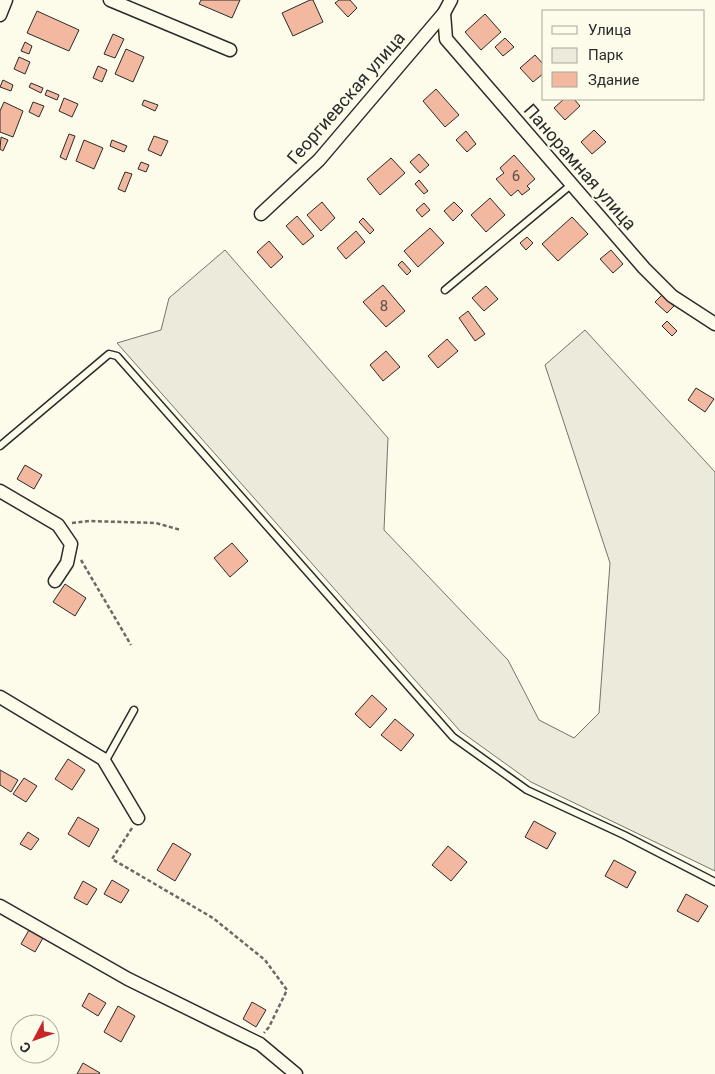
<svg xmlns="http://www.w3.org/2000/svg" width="715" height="1074" font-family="Roboto,sans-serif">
  <rect width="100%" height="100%" fill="#fdfbea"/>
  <path fill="#ecebdb" stroke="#74746e" d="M225,250L388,438L384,530L508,660L539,720L574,738L599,713L610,563L545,365L585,330L715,472V871L531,782L460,731L117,343L161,330L169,298Z"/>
  <g fill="#f2b8a0" stroke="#2b2b2b">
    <path d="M201,0H240L232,18L199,4Z"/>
    <path d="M310,0H313L323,22L293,36L282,13Z"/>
    <path d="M339,0H350L357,8L348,17L335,3Z"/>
    <path d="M37,11L79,30L69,51L27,33Z"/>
    <path d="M485,14L501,32L481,50L465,32Z"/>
    <path d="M113,34L124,39L115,58L104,54Z"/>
    <path d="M505,38L514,47L503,56L495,47Z"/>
    <path d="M25,42L32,46L29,54L21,51Z"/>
    <path d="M126,49L144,57L133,82L115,74Z"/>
    <path d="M535,55L544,65V73L533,82L520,68Z"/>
    <path d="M19,57L30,62L25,74L14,69Z"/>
    <path d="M98,66L107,70L102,82L93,78Z"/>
    <path d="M3,80L13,85L11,91L0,87Z"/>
    <path d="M31,83L43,88L41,93L29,87Z"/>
    <path d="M436,89L459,115L445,127L423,101Z"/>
    <path d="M47,90L59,95L57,100L45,95Z"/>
    <path d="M64,98L78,104L72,117L59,111Z"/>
    <path d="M564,99H574L580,106L565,120L554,108Z"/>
    <path d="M144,100L158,105L155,111L142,105Z"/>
    <path d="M4,102L23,111L13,137L0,132V111Z"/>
    <path d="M33,102L44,106L39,117L29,112Z"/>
    <path d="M594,130L606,142L592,154L581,142Z"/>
    <path d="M466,131L476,144L467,152L456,140Z"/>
    <path d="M69,134L75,136L66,160L60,157Z"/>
    <path d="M154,136L168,141L161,156L148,150Z"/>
    <path d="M1,137L8,140L3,151L0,149Z"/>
    <path d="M84,140L103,148L94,169L76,161Z"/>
    <path d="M112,140L127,146L124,152L110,146Z"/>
    <path d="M419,154L429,165L420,173L410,162Z"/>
    <path d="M514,155L535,179L527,186L530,189L522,195L518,190L511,196L496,179L504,173L500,168Z"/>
    <path d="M391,158L405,173L380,195L367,179Z"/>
    <path d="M141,162L149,165L146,172L138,169Z"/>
    <path d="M125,172L132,174L125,192L118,189Z"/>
    <path d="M419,180L428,191L424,194L415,184Z"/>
    <path d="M490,198L505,215L486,232L471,215Z"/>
    <path d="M322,202L335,218L321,231L307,215Z"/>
    <path d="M454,202L463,211L453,221L444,211Z"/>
    <path d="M424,203L430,210L422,217L416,210Z"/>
    <path d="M297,216L314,236L303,245L286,226Z"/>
    <path d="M572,217L588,234L558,261L542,244Z"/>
    <path d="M363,218L374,230L370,234L359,222Z"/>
    <path d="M430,228L444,243L418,267L404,251Z"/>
    <path d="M356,231L365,242L346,259L337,248Z"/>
    <path d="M527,237L533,243L526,250L520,243Z"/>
    <path d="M269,241L283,257L271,268L257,252Z"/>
    <path d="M611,250L623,264L613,273L600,259Z"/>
    <path d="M402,261L411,271L407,275L398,265Z"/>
    <path d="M383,285L405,311L386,327L363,302Z"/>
    <path d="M486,286L498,299L484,311L472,298Z"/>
    <path d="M662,295L674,306L667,313L655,302Z"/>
    <path d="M468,311L485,334L475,341L459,318Z"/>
    <path d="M667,321L677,331L672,336L662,326Z"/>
    <path d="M447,339L458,351L438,368L428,356Z"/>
    <path d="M386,351L400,367L383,381L370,365Z"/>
    <path d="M696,388L714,399L705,412L688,400Z"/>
    <path d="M25,465L42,475L34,489L17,479Z"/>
    <path d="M232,543L248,561L230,577L214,558Z"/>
    <path d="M65,584L86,598L75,616L53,602Z"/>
    <path d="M372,695L387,709L370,728L355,714Z"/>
    <path d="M395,719L414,735L401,751L381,735Z"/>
    <path d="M68,759L85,770L72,790L55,779Z"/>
    <path d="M0,770L18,780L11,792L0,785Z"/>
    <path d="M24,778L37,786L26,802L13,794Z"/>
    <path d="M78,817L99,829L89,847L68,834Z"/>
    <path d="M534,821L556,833L547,849L525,837Z"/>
    <path d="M28,832L39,839L31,850L20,844Z"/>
    <path d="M173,843L191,854L175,881L157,870Z"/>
    <path d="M448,846L467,862L451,881L432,865Z"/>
    <path d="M614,860L636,872L627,888L605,876Z"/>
    <path d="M112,880L129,890L121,903L104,894Z"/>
    <path d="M83,881L97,889L87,905L74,898Z"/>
    <path d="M686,894L708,906L698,922L677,911Z"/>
    <path d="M29,930L43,938L35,952L21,944Z"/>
    <path d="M89,993L106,1003L98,1016L82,1006Z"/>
    <path d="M252,1002L266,1010L256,1027L243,1019Z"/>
    <path d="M118,1006L135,1016L121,1042L104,1032Z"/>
    <path d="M83,1063L100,1073L99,1074H77Z"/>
  </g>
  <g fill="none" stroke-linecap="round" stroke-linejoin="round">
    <g stroke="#2b2b2b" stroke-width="9">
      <g id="lane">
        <path d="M445,290L572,184"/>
        <path d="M0,446L109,354L117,356L453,737L527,790L624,835L715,882"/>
        <path d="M105,762L134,710"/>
      </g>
    </g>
    <g stroke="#2b2b2b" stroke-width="15">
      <g id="street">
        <path d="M110,0L230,50"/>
        <path d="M444,13L446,39L644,268L672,296L715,324"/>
        <path d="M0,15L6,0"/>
        <path d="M261,214L319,160L444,13L451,0"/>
        <path d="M0,491L58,525L71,544L67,563L55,581"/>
        <path d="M0,697L103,759L138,818"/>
        <path d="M0,906L128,979L260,1044L296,1074"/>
      </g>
    </g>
    <g stroke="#6a6964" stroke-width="2.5" stroke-dasharray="4 2.5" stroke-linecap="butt">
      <path d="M72,523L89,521L156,523L181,530"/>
      <path d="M81,560L131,645"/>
      <path d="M132,828L112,859L213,918L265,960L287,990L269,1027L264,1033"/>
    </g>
    <use href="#lane" stroke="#fdfbea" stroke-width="6"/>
    <use href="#street" stroke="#fdfbea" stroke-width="12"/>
  </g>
  <g text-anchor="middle" stroke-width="4" stroke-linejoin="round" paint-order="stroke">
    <g font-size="15" fill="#5d4e48">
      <text x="516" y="181">6</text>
      <text x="384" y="311">8</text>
    </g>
    <g font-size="18" fill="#2b2b2b" stroke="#fdfbea">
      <text transform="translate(346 98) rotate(-49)" y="6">Георгиевская улица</text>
      <text transform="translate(580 167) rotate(49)" y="6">Панорамная улица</text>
    </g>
  </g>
  <rect x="542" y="10" width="162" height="90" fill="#fdfbea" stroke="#a9a89e"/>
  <rect x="552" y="26" width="25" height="8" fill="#fdfbea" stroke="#a9a89e"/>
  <text x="588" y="35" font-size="15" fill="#2b2b2b">Улица</text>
  <rect x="552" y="48" width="25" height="15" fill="#ecebdb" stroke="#a9a89e"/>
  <text x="588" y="60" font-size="15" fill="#2b2b2b">Парк</text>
  <rect x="552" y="72" width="25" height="15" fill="#f2b8a0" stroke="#a9a89e"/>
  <text x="588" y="85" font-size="15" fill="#2b2b2b">Здание</text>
  <g transform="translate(35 1039) rotate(229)"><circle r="24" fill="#fdfbea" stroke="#a9a89e"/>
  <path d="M0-4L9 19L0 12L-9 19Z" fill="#c62828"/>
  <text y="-8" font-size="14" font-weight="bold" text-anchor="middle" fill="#2b2b2b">С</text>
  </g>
</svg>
